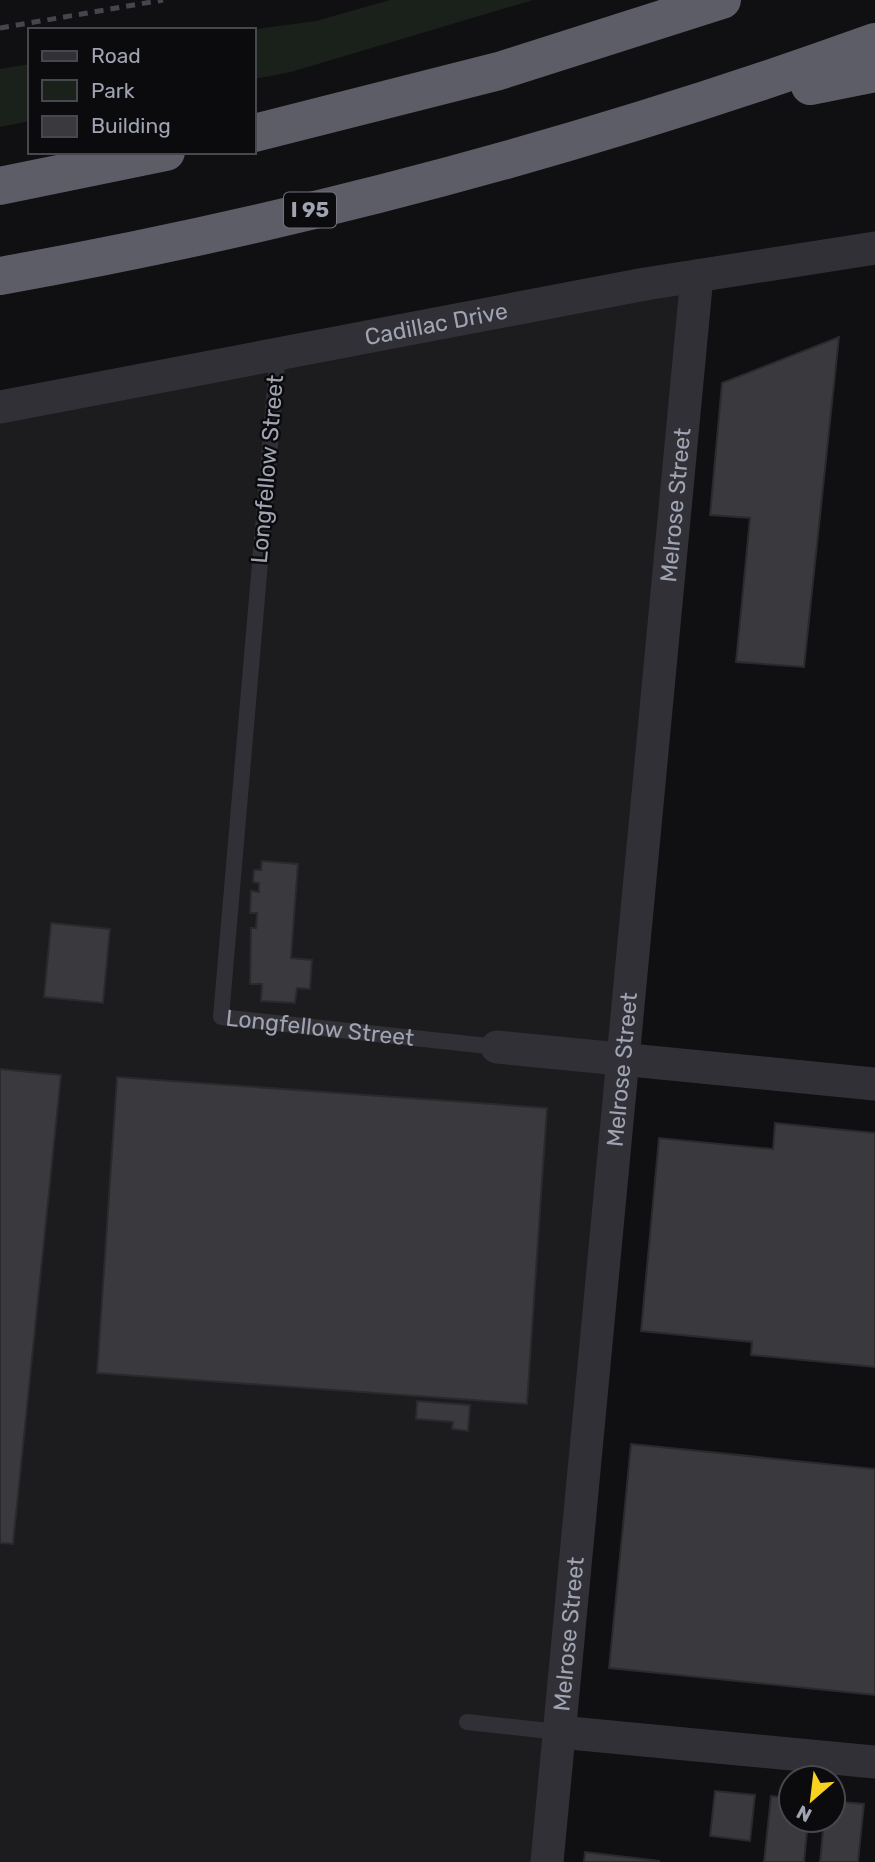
<svg xmlns="http://www.w3.org/2000/svg" width="875" height="1862" font-family="Rubik,sans-serif">
  <rect width="100%" height="100%" fill="#100f11"/>
  <path fill="#1c1b1e" d="M686,278L540,1862H0V408Z"/>
  <g fill="#1a211b">
    <path d="M390,0H533L291,72L254,79V30H248L316,21Z"/>
    <path d="M30,64V121L0,127V69Z"/>
  </g>
  <g fill="#3a393e" stroke="#2a292d" stroke-width="2">
    <path d="M839,337L804,667L736,662L750,518L710,515L722,383Z"/>
    <path d="M262,861L298,864L291,958L312,960L310,989L297,988L295,1003L261,1001L262,984H250L251,928H256L257,913H250L251,891L259,892V883L253,882L254,870H261Z"/>
    <path d="M51,923L110,929L103,1003L44,997Z"/>
    <path d="M0,1069L61,1075L13,1544L0,1543Z"/>
    <path d="M117,1077L547,1108L527,1404L97,1373Z"/>
    <path d="M775,1123L875,1133V1367L751,1355L752,1342L641,1331L659,1138L773,1149Z"/>
    <path d="M417,1401L470,1405L468,1431L452,1429L453,1422L416,1419Z"/>
    <path d="M631,1444L875,1469V1695L609,1668Z"/>
    <path d="M715,1791L755,1795L750,1841L710,1836Z"/>
    <path d="M771,1796L791,1798V1820H808L804,1862H764Z"/>
    <path d="M833,1801L864,1804L858,1862H820L824,1820H833Z"/>
    <path d="M585,1852L659,1861V1862H584Z"/>
  </g>
  <g fill="none" stroke-linecap="round" stroke-linejoin="round">
    <g stroke="#303036" stroke-width="16">
      <path id="s1" d="M278,353L221,1017L497,1047"/>
      <path d="M467,1722L559,1732"/>
    </g>
    <g stroke="#303036" stroke-width="33">
      <path id="s2" d="M0,407L645,284L875,248"/>
      <path d="M497,1047L875,1084"/>
      <path d="M559,1732L875,1762"/>
      <path id="s3" d="M547,1862L697,276"/>
    </g>
    <g stroke="#5c5d67" stroke-width="38">
      <path d="M810,86L875,73"/>
      <path d="M254,133L499,71L722,0"/>
      <path d="M0,186L166,152"/>
      <path d="M0,276C297,223 591,144 875,42"/>
    </g>
    <path stroke="#45464d" stroke-width="5" stroke-dasharray="9 7" stroke-linecap="butt" d="M0,28L163,0"/>
  </g>
  <g text-anchor="middle" stroke-width="5" stroke-linejoin="round" paint-order="stroke">
    <rect fill="#0b0a0c" stroke="#737580" stroke-width="2" x="284" y="192.5" width="52" height="35" rx="5"/>
    <g font-size="21" font-weight="bold" fill="#a0a3b2">
      <text x="310" y="217">I 95</text>
    </g>
    <g font-size="23" fill="#a0a3b2" stroke="#0b0a0c">
      <text dy="8" stroke="none"><textPath href="#s2" startOffset="444">Cadillac Drive</textPath></text>
      <text transform="translate(267 469) rotate(-85)" y="8">Longfellow Street</text>
      <text dy="8" stroke="none"><textPath href="#s3" startOffset="1363">Melrose Street</textPath></text>
      <text dy="8" stroke="none"><textPath href="#s1" startOffset="766">Longfellow Street</textPath></text>
      <text dy="8" stroke="none"><textPath href="#s3" startOffset="796">Melrose Street</textPath></text>
      <text dy="8" stroke="none"><textPath href="#s3" startOffset="229">Melrose Street</textPath></text>
    </g>
  </g>
  <rect x="28" y="28" width="228" height="126" fill="#0b0a0c" stroke="#47474e" stroke-width="2"/>
  <rect x="42" y="51" width="35" height="10" fill="#303036" stroke="#47474e" stroke-width="2"/>
  <text x="91" y="63" font-size="21" fill="#a0a3b2">Road</text>
  <rect x="42" y="80" width="35" height="21" fill="#1a211b" stroke="#47474e" stroke-width="2"/>
  <text x="91" y="98" font-size="21" fill="#a0a3b2">Park</text>
  <rect x="42" y="116" width="35" height="21" fill="#3a393e" stroke="#47474e" stroke-width="2"/>
  <text x="91" y="133" font-size="21" fill="#a0a3b2">Building</text>
  <g transform="translate(812 1799) rotate(208)"><circle r="33" fill="#0b0a0c" stroke="#47474e" stroke-width="2"/>
  <path d="M0-5L12 26L0 18L-12 26Z" fill="#f9d220"/>
  <text y="-10" font-size="19" font-weight="bold" text-anchor="middle" fill="#a0a3b2">N</text>
  </g>
</svg>
